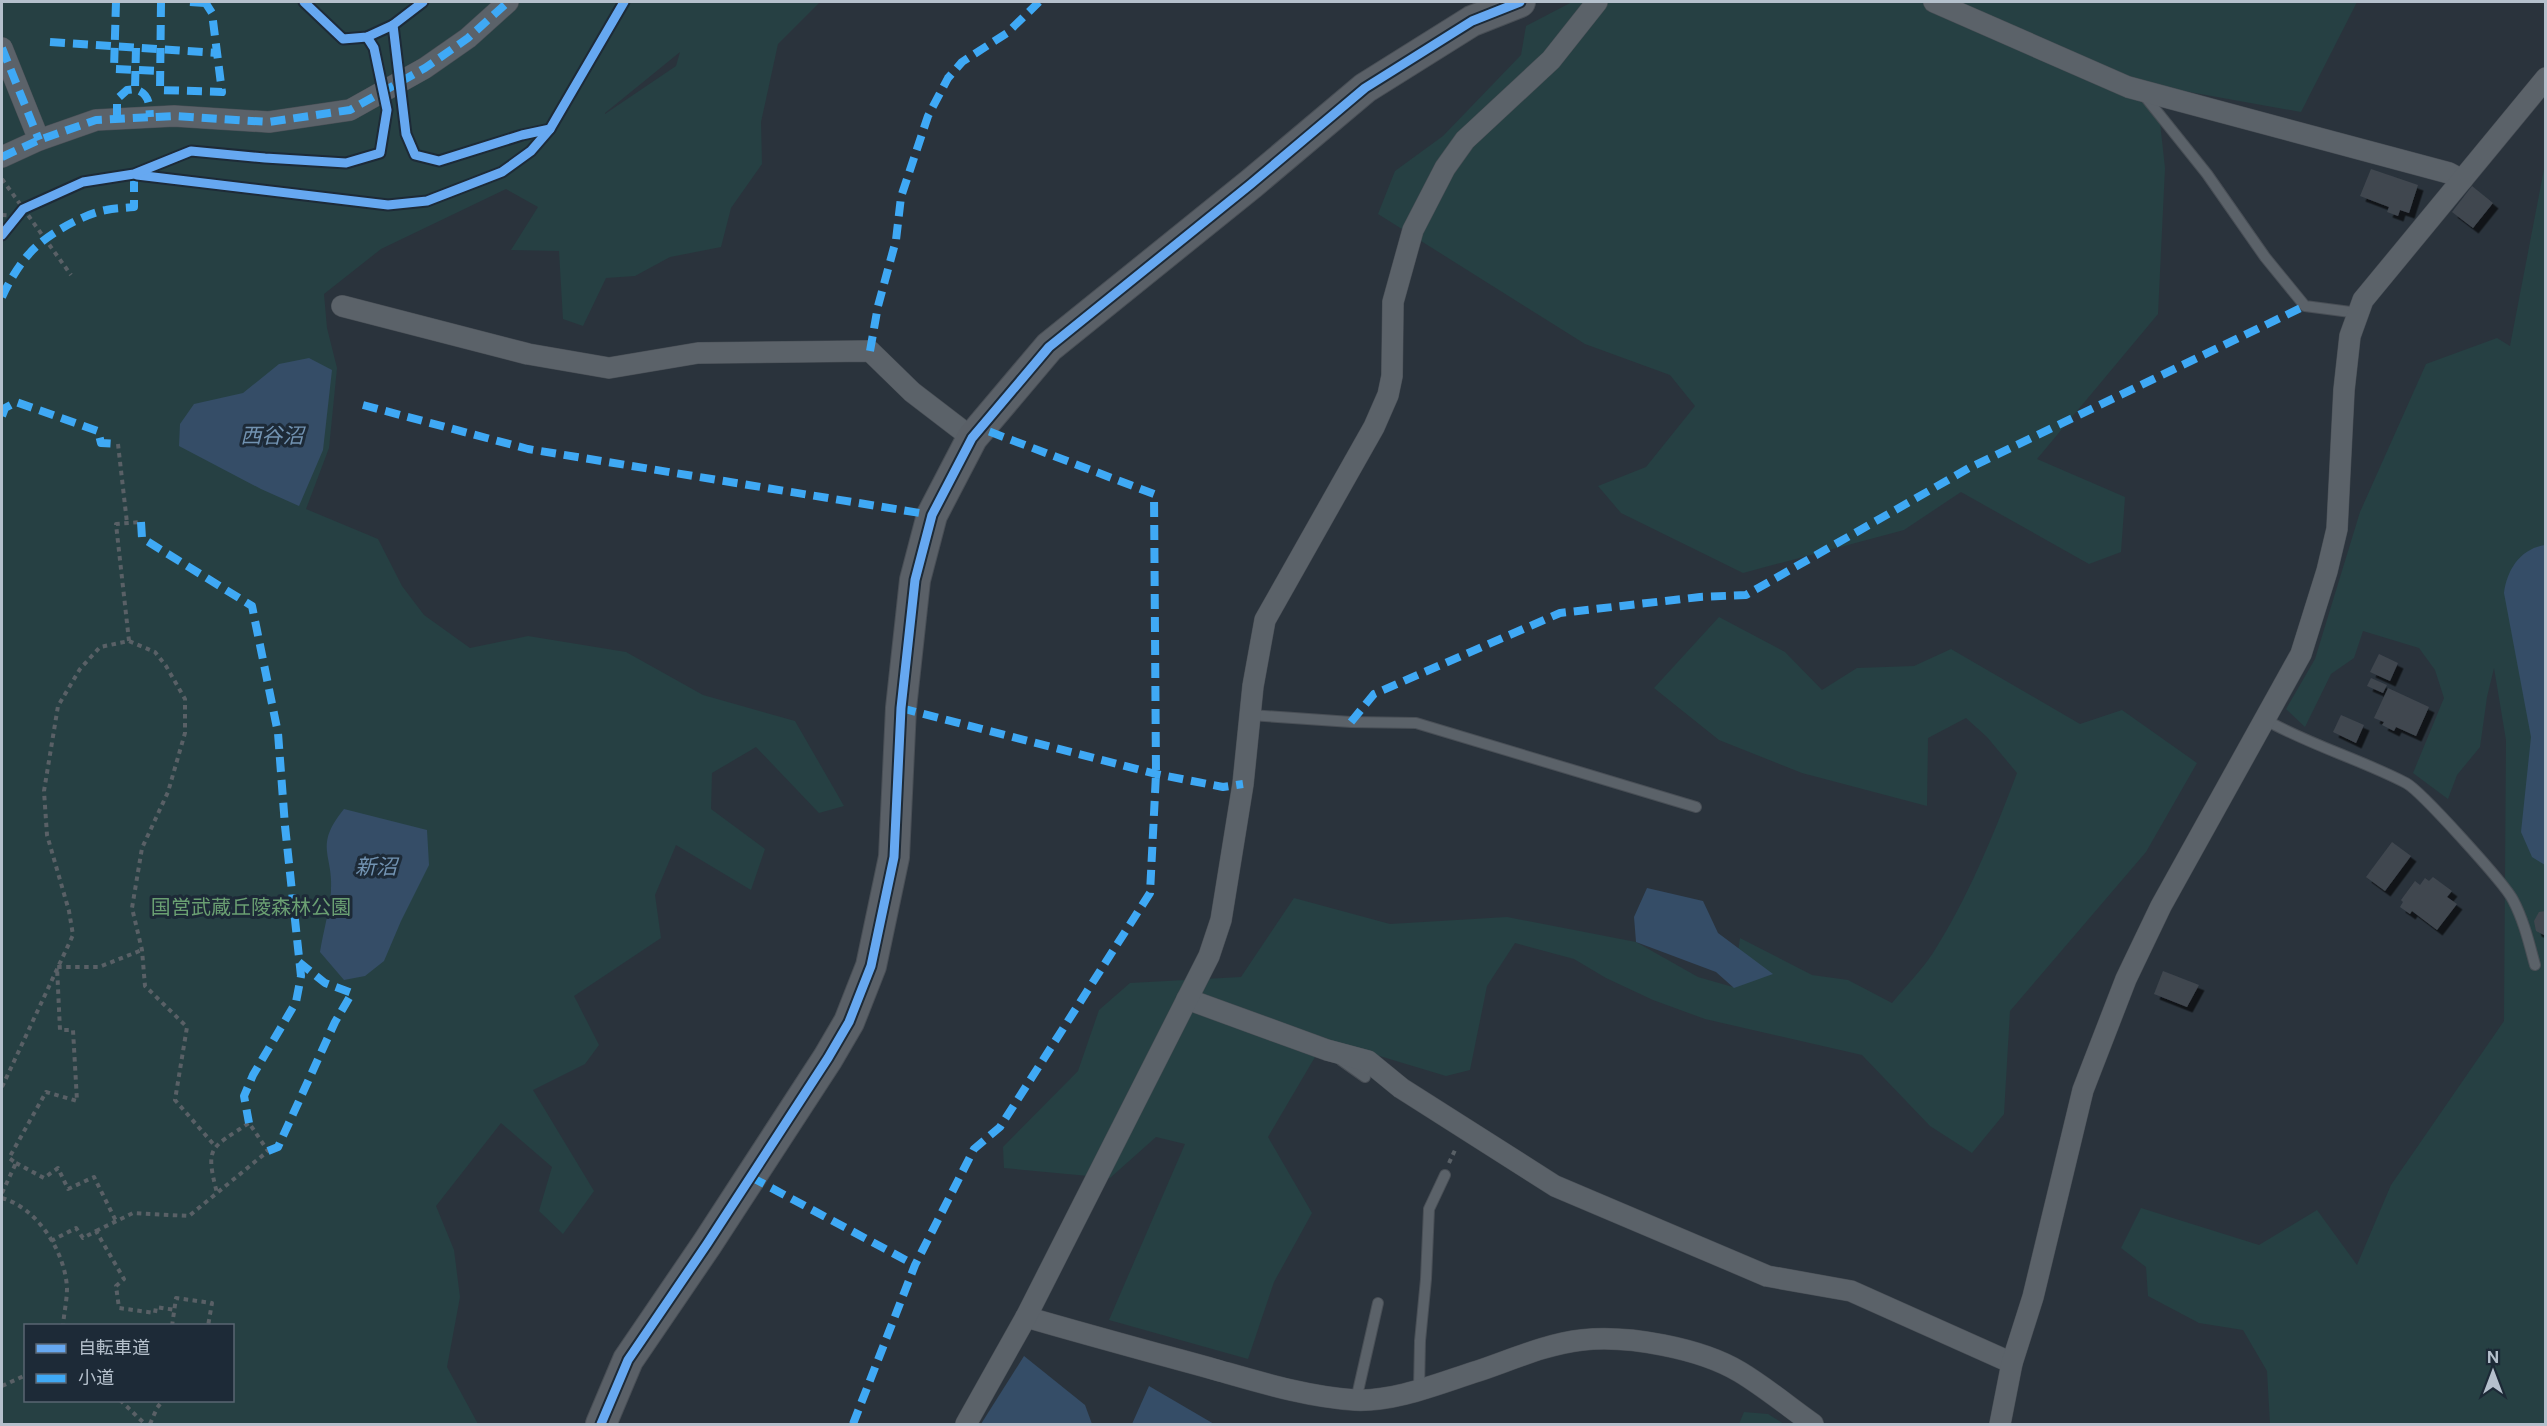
<svg xmlns="http://www.w3.org/2000/svg" width="2547" height="1426" font-family="'Public Sans','Noto Sans JP',sans-serif">
  <defs>
    <filter id="shadow"><feDropShadow dx="5.5" dy="5.5" stdDeviation="0" flood-color="#0009"/></filter>
  </defs>
  <rect width="100%" height="100%" fill="#2a333c"/>
  <g fill="#264043" fill-rule="evenodd">
    <path d="M2,2H820L778,44L761,122L762,164L731,208L721,247L670,257L635,276L606,278L583,326L563,319L559,251L511,250L538,207L506,189L381,249L324,294L327,328L337,368L329,448L306,509L378,539L402,586L424,615L470,648L528,636L626,652L703,695L795,721L844,806L819,813L756,747L712,773L711,809L765,849L751,890L676,845L655,895L661,938L574,996L599,1045L585,1064L533,1090L594,1191L563,1234L539,1211L552,1167L501,1123L436,1206L454,1250L460,1297L447,1367L478,1424H2ZM680,52L676,66L605,114V113ZM26,1326H232V1400H26Z"/>
    <path d="M1572,2H2357L2301,112L2156,86L2165,168L2158,314L2037,459L2125,497L2121,552L2089,564L1961,492L1904,530L1743,573L1621,513L1598,486L1646,467L1695,406L1670,375L1585,344L1378,214L1395,171L1443,136L1521,55L1526,26Z"/>
    <path d="M2545,164V1424H2270L2267,1371L2243,1330L2199,1323L2148,1296L2146,1267L2121,1248L2141,1208L2259,1245L2317,1210L2357,1265L2391,1185L2504,1021L2506,740L2494,668L2487,697L2480,747L2457,775L2448,799L2413,773L2444,698L2435,670L2419,648L2363,631L2354,658L2331,674L2305,727L2286,709L2315,659L2360,512L2426,364L2497,338L2510,346Z"/>
    <path d="M1719,617L1785,652L1822,690L1857,668L1914,666L1951,649L2080,724L2122,710L2197,763L2146,852L2010,1011L2004,1114L1972,1153L1930,1126L1862,1055L1705,1019L1653,1000L1606,978L1574,959L1515,943L1487,986L1470,1070L1446,1076L1363,1051L1315,1057L1268,1137L1312,1213L1274,1282L1248,1359L1109,1320L1185,1144L1156,1137L1110,1178L1004,1168L1003,1147L1078,1071L1099,1010L1130,983L1241,977L1294,898L1390,924L1507,917L1636,942L1698,977L1733,987L1740,938L1812,975L1848,980L1892,1003C1905,987 1921,971 1933,953C1968,898 1994,834 2017,773L1987,737L1966,718L1928,738L1927,806L1802,773L1719,740L1654,688Z"/>
    <path d="M1744,1412L1768,1414L1784,1424H1739Z"/>
  </g>
  <g fill="#354d67">
    <path d="M309,358L332,370L323,450L299,506L261,489L179,446L180,424L194,404L243,393L279,364Z"/>
    <path d="M2545,545H2546L2545,865L2532,857L2521,832L2531,737L2504,593C2507,570 2520,549 2545,545Z"/>
    <path d="M344,809L427,830L429,865L401,921L384,961L365,976L344,980L320,952C323,933 329,912 331,892C334,854 313,847 344,809Z"/>
    <path d="M1647,888L1703,901L1718,933L1773,974L1734,988L1716,972L1636,942L1634,917Z"/>
    <path d="M1024,1356L1085,1405L1092,1424H981Z"/>
    <path d="M1149,1386L1214,1424H1132Z"/>
  </g>
  <g fill="#40474f" filter="url(#shadow)">
    <path d="M2371,169L2418,185L2409,213L2400,210L2398,216L2387,212L2389,207L2360,196Z"/>
    <path d="M2472,186L2493,203L2473,228L2452,212Z"/>
    <path d="M2379,654L2398,663L2390,681L2370,672Z"/>
    <path d="M2371,678L2387,685L2383,693L2367,686Z"/>
    <path d="M2388,688L2429,707L2416,736L2396,727L2394,731L2382,725L2384,722L2374,718Z"/>
    <path d="M2341,715L2364,725L2356,743L2333,732Z"/>
    <path d="M2392,842L2411,856L2385,891L2366,877Z"/>
    <path d="M2433,877L2452,891L2447,897L2457,904L2437,930L2412,911L2410,914L2400,907L2403,902L2401,900L2415,881L2420,885L2425,878L2429,881Z"/>
    <path d="M2546,911V936L2536,931L2534,921L2539,912Z"/>
    <path d="M2163,971L2199,985L2187,1007L2154,994Z"/>
  </g>
  <g fill="none" stroke-linecap="round" stroke-linejoin="round">
    <g stroke="#494f56" stroke-width="12">
      <g id="lane">
        <path d="M2143,94L2207,174L2265,257L2305,306L2358,313"/>
        <path d="M1250,715L1351,722L1416,723L1696,807"/>
        <path d="M2264,719C2309,745 2360,759 2406,783C2421,791 2505,884 2513,900C2524,921 2529,943 2535,965"/>
        <path d="M1341,1060L1365,1077"/>
        <path d="M1419,1389L1420,1341L1426,1279L1429,1209L1445,1175"/>
        <path d="M1356,1400L1378,1303"/>
      </g>
    </g>
    <g stroke="#494f56" stroke-width="22">
      <g id="street">
        <path d="M1934,2L2128,87L2449,173L2462,180"/>
        <path d="M2,48L39,140"/>
        <path d="M2,157L39,140L96,120L174,116L269,122L350,110L425,68L468,38L508,2"/>
        <path d="M342,306L528,354L609,368L698,353L870,351L912,392L972,438"/>
        <path d="M1187,999L1327,1050L1368,1061L1401,1088L1555,1186L1767,1276L1851,1291L2012,1363"/>
        <path d="M1026,1317C1088,1335 1151,1352 1213,1369C1259,1382 1307,1397 1355,1400C1395,1402 1440,1383 1478,1371C1511,1360 1546,1344 1582,1340C1628,1335 1700,1348 1740,1372C1765,1387 1789,1407 1813,1424"/>
        <path d="M966,1424L1026,1317L1209,956L1221,920L1243,784L1253,686L1265,620L1374,427L1388,395L1392,376L1393,302L1413,230L1445,168L1465,140L1551,60L1597,2"/>
        <path d="M2000,1424L2012,1363L2033,1297L2083,1090L2126,979L2161,906L2301,654L2327,571L2337,529L2344,390L2350,336L2363,300L2546,78"/>
      </g>
    </g>
    <g stroke="#494f56" stroke-width="32">
      <path id="secondary" d="M601,1424L628,1360L707,1244L828,1058L849,1022L871,966L894,857L901,708L915,580L932,515L972,438L1049,347L1251,184L1365,88L1472,21L1520,2"/>
    </g>
    <g stroke="#596066" stroke-width="4" stroke-dasharray="4.5 4.5" stroke-linecap="butt">
      <path d="M2,179L71,275"/>
      <path d="M2,215L17,216"/>
      <path d="M118,444L127,523"/>
      <path d="M129,641L116,524L141,522"/>
      <path d="M2,1087L73,935L69,911L47,835L44,791L58,706L80,669L100,647L129,641L155,652L166,666L185,699V733L168,792L142,848L132,908L142,950L145,986L187,1027L175,1100L215,1146"/>
      <path d="M16,1163L44,1178L58,1168L68,1189L94,1177L116,1221"/>
      <path d="M1449,1163L1456,1148"/>
      <path d="M2,1193L16,1163L9,1158L46,1092L77,1101L73,1030H60L57,967H99L142,950"/>
      <path d="M2,1198C37,1208 65,1251 67,1288C67,1300 64,1313 63,1326"/>
      <path d="M96,1231L133,1213L189,1216L268,1151L249,1123C210,1149 205,1146 217,1193"/>
      <path d="M51,1241L76,1228L83,1238L96,1231L124,1279L116,1286L119,1308L155,1313L156,1307L175,1310"/>
      <path d="M172,1326L176,1298L212,1303L208,1326"/>
      <path d="M2,1386L26,1375"/>
      <path d="M120,1400L145,1424"/>
      <path d="M150,1424L157,1408L163,1400"/>
    </g>
    <use href="#lane" stroke="#5b6269" stroke-width="10"/>
    <use href="#street" stroke="#5b6269" stroke-width="21"/>
    <use href="#secondary" stroke="#5a6067" stroke-width="30"/>
    <g stroke="#3fa9f5" stroke-width="8" stroke-dasharray="15 8" stroke-linecap="butt">
      <path d="M116,2L114,69L160,71"/>
      <path d="M161,2L160,90L222,92L212,13L205,2"/>
      <path d="M190,2L206,3"/>
      <path d="M50,42L217,53"/>
      <path d="M2,48L39,140"/>
      <path d="M136,48L135,89C150,94 149,104 150,117"/>
      <path d="M117,119V99L127,90L135,89"/>
      <path d="M2,157L39,140L96,120L174,116L269,122L350,110L425,68L468,38L508,2"/>
      <path d="M2,297C9,282 18,266 29,254C44,236 83,214 106,210C115,208 124,208 134,207V174"/>
      <path d="M870,351L878,306L896,240L901,197L928,116L948,78L962,62L1007,33L1039,2"/>
      <path d="M363,405L528,449L932,515"/>
      <path d="M2,416L5,408L16,402L98,431L101,443L118,444"/>
      <path d="M141,522L142,538L252,606L278,733L285,826L301,976L296,1002L253,1075L244,1096L249,1123"/>
      <path d="M901,708L1156,774L1223,787L1243,784"/>
      <path d="M1351,722L1374,694L1560,613L1700,597L1746,595L1969,468L2305,306"/>
      <path d="M268,1151L278,1147L335,1022L352,993L325,983L299,962"/>
      <path d="M751,1177L915,1265"/>
      <path d="M853,1424L915,1265L974,1149L1000,1127L1150,893L1156,774L1154,494L980,428"/>
    </g>
    <g stroke="#1d2a37" stroke-width="13">
      <g id="cycleway">
        <path d="M304,2L343,39L367,37L393,25L423,2"/>
        <path d="M393,25L406,134L415,155L439,161L522,135L550,129L624,2"/>
        <path d="M137,175L388,205L427,201L502,172L531,151L550,129"/>
        <path d="M2,235L23,209L83,182L134,174L191,151L265,158L346,163L380,153L387,110L374,48L367,37"/>
        <path d="M601,1424L628,1360L707,1244L828,1058L849,1022L871,966L894,857L901,708L915,580L932,515L972,438L1049,347L1251,184L1365,88L1472,21L1520,2"/>
      </g>
    </g>
    <use href="#cycleway" stroke="#66a8f1" stroke-width="9"/>
  </g>
  <g text-anchor="middle" stroke-width="6" stroke-linejoin="round" paint-order="stroke">
    <g font-size="20" fill="#6a9f72" stroke="#1d2a37">
      <text x="251" y="914">国営武蔵丘陵森林公園</text>
    </g>
    <g font-size="21" font-style="italic" fill="#7293b2" stroke="#1d2a37">
      <text x="272" y="443">西谷沼</text>
      <text x="376" y="874">新沼</text>
    </g>
  </g>
  <rect width="2547" height="1426" fill="none" stroke="#b5c0cc" stroke-width="6"/>
  <rect x="24" y="1324" width="210" height="78" fill="#1d2a37" stroke="#5a6673" stroke-width="1.5"/>
  <rect x="36" y="1344" width="30" height="9" fill="#66a8f1" stroke="#5a6673" stroke-width="1.5"/>
  <text x="78" y="1354" font-size="18" fill="#b5c0cc">自転車道</text>
  <rect x="36" y="1374" width="30" height="9" fill="#3fa9f5" stroke="#5a6673" stroke-width="1.5"/>
  <text x="78" y="1384" font-size="18" fill="#b5c0cc">小道</text>
  <g transform="translate(2493 1372)" stroke="#1d2a37" stroke-width="4.5" paint-order="stroke">
  <path d="M0-4.5L10 22L0 15L-10 22Z" fill="#b5c0cc"/>
  <text y="-9" font-size="16" font-weight="bold" text-anchor="middle" fill="#b5c0cc">N</text>
  </g>
</svg>
